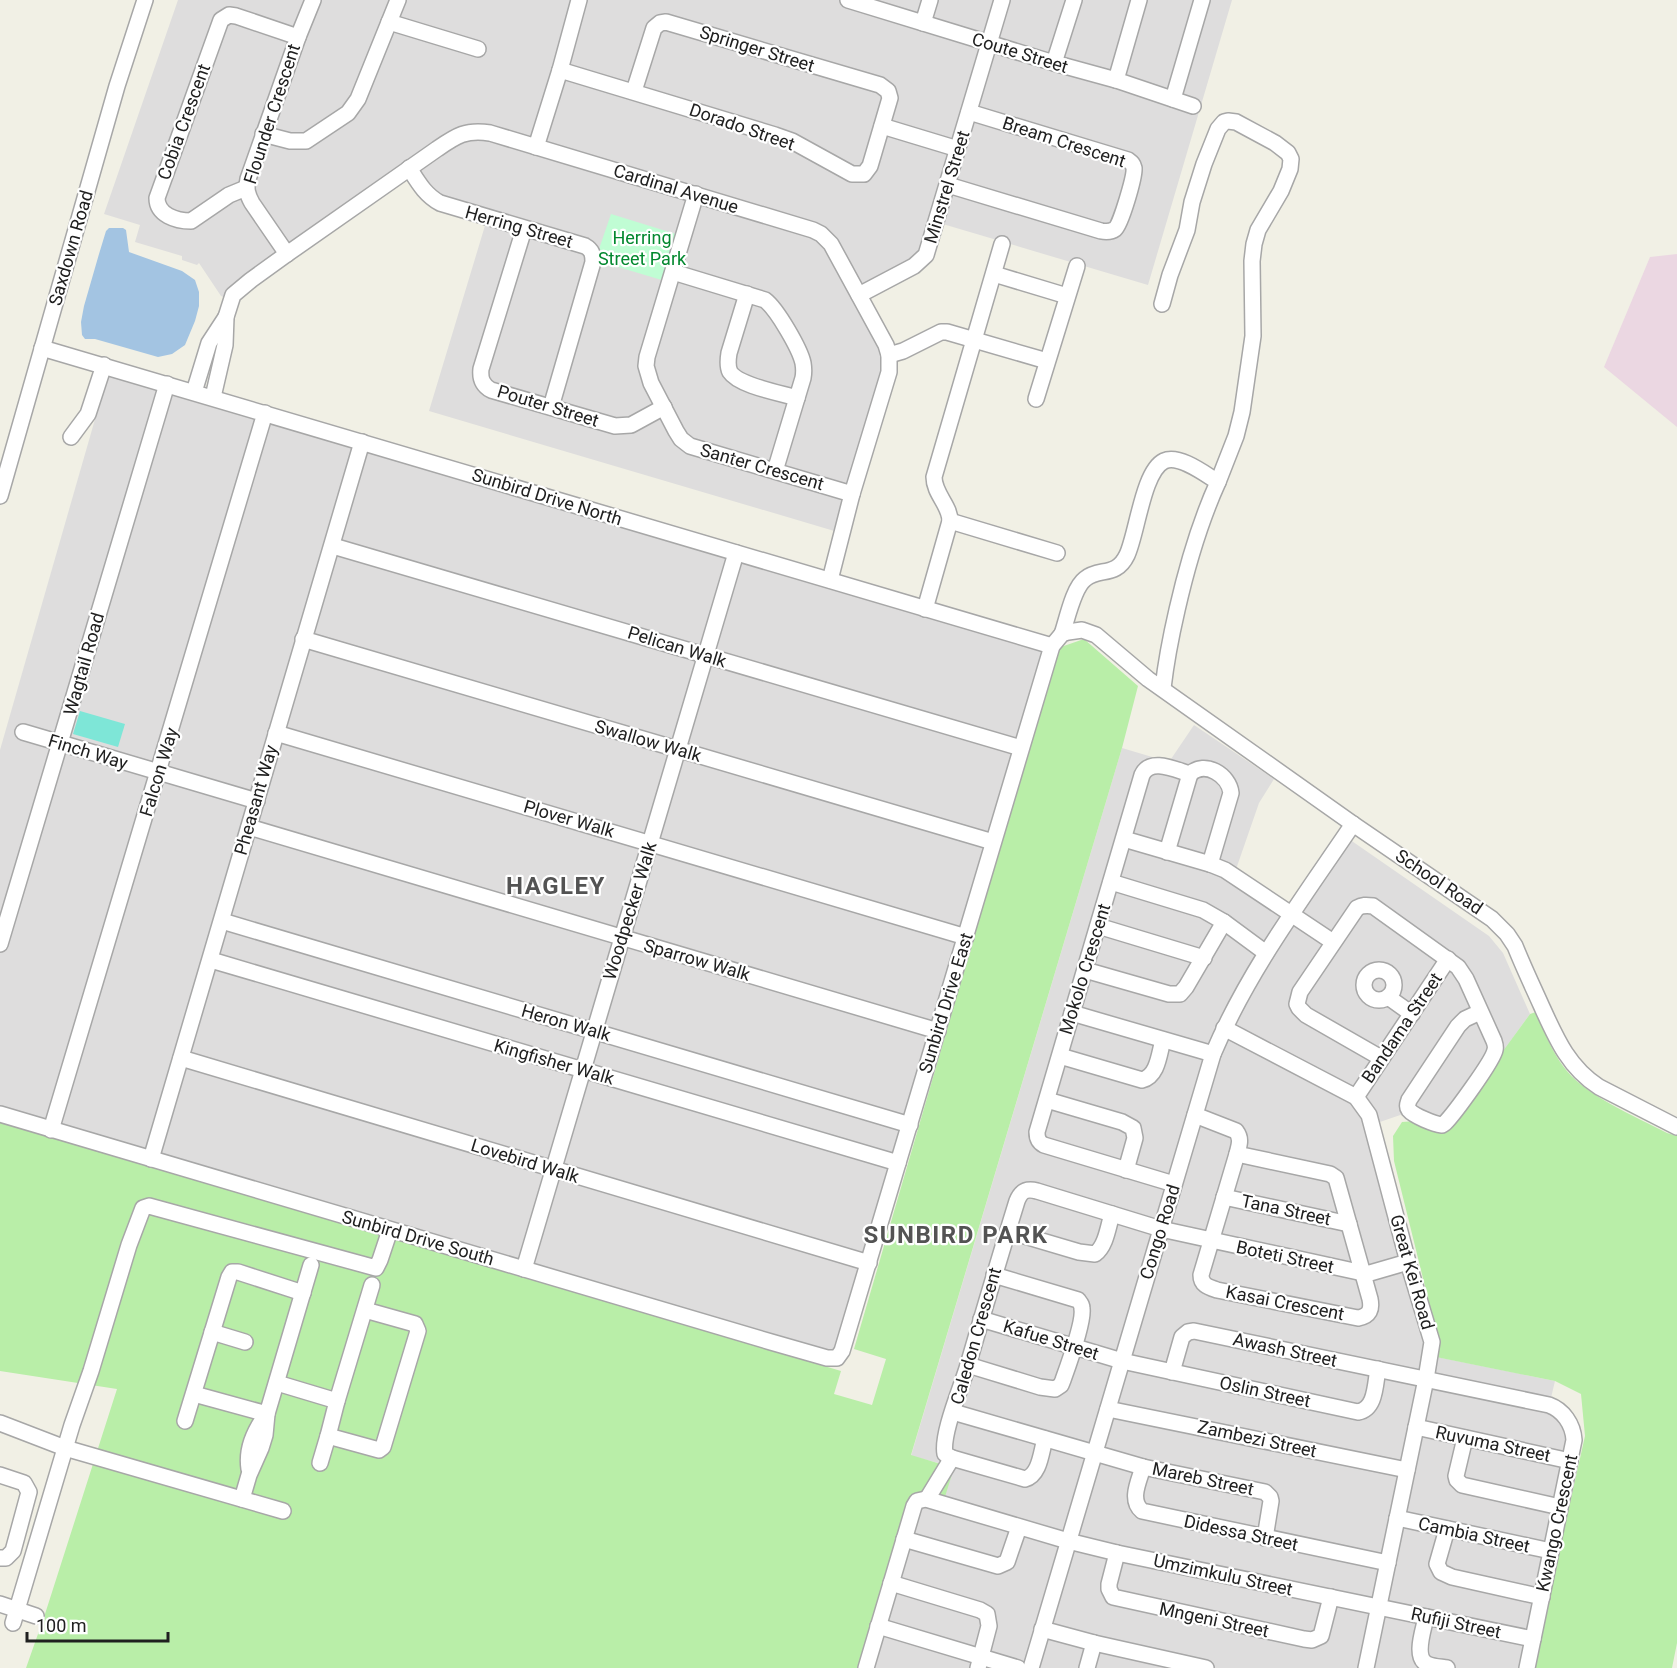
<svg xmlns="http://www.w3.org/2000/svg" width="1677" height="1668" font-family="Roboto,sans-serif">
  <rect width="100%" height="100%" fill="#f1f0e5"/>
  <g fill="#dedddd">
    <path d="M178,0H1232L1148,285L936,222L925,255L858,295L888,355L841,533L429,411L487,219L440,204L409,169L229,300L221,296L199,263L197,265L182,260V256L135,242L140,225L104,214Z"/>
    <path d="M110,367L1051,647L838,1356L0,1113V750Z"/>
    <path d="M1194,725L1274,779L1259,803L1234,875L1293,914L1346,837L1489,936L1503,953L1530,1014L1504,1050L1496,1053L1447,1124L1409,1112L1374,1124L1432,1356L1555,1381L1550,1402L1574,1424L1528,1668H866L912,1505L954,1467L911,1456L1122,748L1169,762Z"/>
  </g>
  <path fill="#ebd7e2" d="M1677,254V427L1604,367L1650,257Z"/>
  <g fill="#b9eea8">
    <path d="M1084,639L1138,686L1122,748L911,1455L954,1468L943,1503L921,1498L866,1668H26L45,1614L117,1389L0,1371V1122L841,1371L834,1394L872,1405L886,1359L854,1349L1058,648Z"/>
    <path d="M1536,1012C1544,1030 1551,1050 1563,1066C1583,1095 1635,1116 1667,1133L1677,1136V1643L1672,1668H1533L1585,1436L1581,1394L1555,1381L1436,1357L1439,1343L1394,1161L1393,1136L1402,1122L1416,1121L1449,1125L1530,1014Z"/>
  </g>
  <path fill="#c0fdd4" d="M611,214L679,235L665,281L598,261L600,246Z"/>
  <path fill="#7ee6d7" d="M80,711L125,724L118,747L73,734Z"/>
  <path fill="#a3c4e2" d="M109,228H123L126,230L129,252L182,271L195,280L199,292V306L195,321L185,345L172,354L158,357L95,339H85L82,335L81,322L84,306L99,254L106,231Z"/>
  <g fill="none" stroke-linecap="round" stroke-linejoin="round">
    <g stroke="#a7a7a7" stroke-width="18">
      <g id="minor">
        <path d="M848,0L1054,63L1116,80L1193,106"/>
        <path d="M389,22L478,49"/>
        <path d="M923,23L930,0"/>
        <path d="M1054,63L1074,0"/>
        <path d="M560,70L775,135L792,141L852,174H864L870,166L890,98L888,91L880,85L666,22L660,23L654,28L634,91"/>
        <path d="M1116,80L1139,0"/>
        <path d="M1173,99L1202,0"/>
        <path d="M882,126L958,149"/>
        <path d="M263,134L290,141H306L348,113L358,99L398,0"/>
        <path d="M536,147L560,70L579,0"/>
        <path d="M409,168C418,182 425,195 440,203L585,246C592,250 593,254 593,262L551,407"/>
        <path d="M948,185L1101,231C1106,232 1111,232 1115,229C1121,224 1135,176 1134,168C1133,164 1132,163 1128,160L969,112"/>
        <path d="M246,188L229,195L191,221C176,221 157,215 157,198L221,20L229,15L236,16L298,37"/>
        <path d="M696,194L647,357L646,366L651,383L676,431L681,439L690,446L852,494"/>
        <path d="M524,229L481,369C480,378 482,385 491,390L615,426L631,425L664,407"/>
        <path d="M287,254L252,203C247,194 246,189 248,179L298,37L313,0"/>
        <path d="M673,272L765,300C777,309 800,349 803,363C804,369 804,373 803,378L775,471"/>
        <path d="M994,274L1067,296"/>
        <path d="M747,294L729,353C728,359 727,366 730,372C739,386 781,393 797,398"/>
        <path d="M859,295L914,266L926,255L1002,0"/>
        <path d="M1162,304L1170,275L1187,230L1192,202L1204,164L1218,129L1224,122L1228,121L1236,122L1275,143L1288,153L1291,159L1290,169L1281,191L1258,230L1254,244L1252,261L1253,336L1242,412L1236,436L1218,482"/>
        <path d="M42,348L1052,646"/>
        <path d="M889,355L903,351L941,332H947L1047,361"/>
        <path d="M194,392L209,343L226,317"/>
        <path d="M213,397L225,345L226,317L233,295L251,280L287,254L437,149C456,136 466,129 490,133L813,230L821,234L831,244L886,345L889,355V372L852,494L830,580"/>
        <path d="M1036,399L1077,266"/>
        <path d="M71,437L88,414L104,365"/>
        <path d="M0,496L117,86L145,0"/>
        <path d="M950,521L1057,553"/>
        <path d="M333,546L1021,748"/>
        <path d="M925,609L950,521C950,505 934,494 934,477L1002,244"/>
        <path d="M1062,634C1067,620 1073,588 1085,579C1099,567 1116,578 1127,555C1137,534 1143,471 1164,461C1179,454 1205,474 1218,482C1199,524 1187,566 1177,610C1171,636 1166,662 1163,688"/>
        <path d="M303,639L993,842"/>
        <path d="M23,732L257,801"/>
        <path d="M276,733L966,937"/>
        <path d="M249,827L938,1031"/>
        <path d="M1124,839L1210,864L1225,870L1333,942"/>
        <path d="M1167,852L1190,774"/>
        <path d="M1111,882L1203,910L1224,922L1266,953"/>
        <path d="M222,921L910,1125"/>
        <path d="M1098,926L1204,958"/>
        <path d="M0,944L167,384"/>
        <path d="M211,960L898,1163"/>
        <path d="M1085,970L1169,994H1180L1186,987L1224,922"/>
        <circle cx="1379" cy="985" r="15"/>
        <path d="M1388,997L1412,1014"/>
        <path d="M1072,1013L1213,1054"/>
        <path d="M1224,1028L1356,1097L1369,1115L1408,1262L1432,1342L1426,1379L1366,1668"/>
        <path d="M1060,1056L1142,1080C1158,1076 1159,1054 1163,1040"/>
        <path d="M181,1058L869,1263"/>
        <path d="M1381,1058L1306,1015L1299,1008L1297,1004L1300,992L1357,908C1362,905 1366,905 1373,906L1458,967L1466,979L1494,1041C1495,1044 1496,1047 1495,1050C1493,1061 1454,1114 1445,1123L1442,1125C1434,1124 1414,1116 1409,1110C1406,1106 1408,1104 1409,1100L1458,1026L1465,1019L1480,1012"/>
        <path d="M1356,1097L1448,959"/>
        <path d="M1047,1100L1122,1122L1133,1128L1135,1138L1126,1170"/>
        <path d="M0,1114L771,1342L827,1358H837L842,1351L1052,646L1062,634L1068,632L1082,630L1096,635L1148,679L1353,824L1492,919L1507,934L1515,946C1523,966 1532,985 1541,1005C1556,1038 1568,1067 1599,1087L1677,1127"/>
        <path d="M1195,1115L1236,1131C1242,1139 1239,1145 1237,1154"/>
        <path d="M51,1130L265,413"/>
        <path d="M1237,1154L1330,1174L1336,1178L1370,1299C1372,1309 1370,1316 1358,1318L1217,1290C1208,1287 1201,1285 1201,1275Z"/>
        <path d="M151,1159L362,442"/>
        <path d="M1174,1184L1044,1145C1038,1142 1037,1138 1037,1132L1142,775C1150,757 1176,770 1190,774C1205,760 1229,775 1231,793L1210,864"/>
        <path d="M1224,1197L1349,1224"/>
        <path d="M1008,1231L1079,1252L1095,1254C1106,1246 1108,1227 1112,1214"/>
        <path d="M524,1269L736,553"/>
        <path d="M981,1319L1122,1361L1358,1412C1376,1409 1375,1384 1378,1369"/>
        <path d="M212,1332L245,1342"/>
        <path d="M968,1365L1040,1387L1055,1389L1061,1385L1063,1380C1068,1366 1084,1322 1082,1309C1082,1305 1081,1304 1078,1300L994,1275"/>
        <path d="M1172,1372L1182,1337L1188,1332L1194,1331L1549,1405C1563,1410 1573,1424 1574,1440L1527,1668"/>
        <path d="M277,1383L337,1401L328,1436L379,1450L383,1447L418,1331L415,1324L365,1310"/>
        <path d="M194,1394L267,1414L311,1265"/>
        <path d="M337,1401L372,1285"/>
        <path d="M1108,1409L1407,1470"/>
        <path d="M953,1412L1143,1467L1265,1492L1270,1497L1271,1501L1265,1538"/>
        <path d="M185,1421L229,1277L232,1272H238L303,1293"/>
        <path d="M0,1423L65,1448L283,1511"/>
        <path d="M1416,1427L1570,1461"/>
        <path d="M1465,1438L1456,1476L1457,1480L1462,1485L1560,1507"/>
        <path d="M1045,1439C1041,1452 1040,1475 1025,1479L952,1458L945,1454C941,1434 962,1386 968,1365C984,1310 1000,1256 1017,1201C1021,1191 1026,1188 1037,1191L1161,1229L1363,1273H1370L1408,1262"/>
        <path d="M320,1463L328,1436"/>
        <path d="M1143,1467C1139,1481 1129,1500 1142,1511L1388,1563"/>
        <path d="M249,1469C246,1449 254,1432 265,1416"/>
        <path d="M0,1475L24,1483L29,1492L13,1551L6,1558H0"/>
        <path d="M242,1499L249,1475L261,1448L265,1435L267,1414"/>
        <path d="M927,1499L952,1458"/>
        <path d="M1397,1518L1551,1551"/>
        <path d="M1447,1529L1437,1564L1441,1572L1452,1577L1542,1597"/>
        <path d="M904,1539L998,1566L1007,1562L1019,1527"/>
        <path d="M1117,1553L1109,1584V1589L1113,1597L1304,1639L1312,1640L1321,1636L1331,1597"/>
        <path d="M891,1583L980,1610L987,1614L989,1626L978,1668"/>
        <path d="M0,1604L36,1616"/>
        <path d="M1426,1617C1424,1629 1413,1657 1427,1664C1433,1667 1441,1667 1447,1668"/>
        <path d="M13,1623L72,1425L91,1371L129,1245L143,1208L149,1206L376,1268L380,1260L390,1230"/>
        <path d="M878,1626L1018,1668"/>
        <path d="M1042,1629L1094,1643L1206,1668"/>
        <path d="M866,1668L914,1506L917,1501L926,1499L1068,1541L1117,1553L1533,1639"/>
        <path d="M1031,1668L1213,1054C1248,971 1303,898 1353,824"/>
        <path d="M1087,1668L1094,1643"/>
      </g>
    </g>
    <use href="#minor" stroke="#fff" stroke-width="15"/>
  </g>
  <g text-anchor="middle" stroke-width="4.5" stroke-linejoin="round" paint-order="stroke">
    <g font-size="18" fill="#202020" stroke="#fff">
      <text transform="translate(757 49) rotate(17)" y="6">Springer Street</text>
      <text transform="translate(1020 53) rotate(17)" y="6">Coute Street</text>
      <text transform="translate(272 114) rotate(-72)" y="6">Flounder Crescent</text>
      <text transform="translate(184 122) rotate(-70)" y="6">Cobia Crescent</text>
      <text transform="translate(742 127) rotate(19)" y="6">Dorado Street</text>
      <text transform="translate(1064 142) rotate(18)" y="6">Bream Crescent</text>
      <text transform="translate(947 187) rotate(-73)" y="6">Minstrel Street</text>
      <text transform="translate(676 189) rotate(17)" y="6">Cardinal Avenue</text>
      <text transform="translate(519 227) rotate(16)" y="6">Herring Street</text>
      <text transform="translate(71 248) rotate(-74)" y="6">Saxdown Road</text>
      <text transform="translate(548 406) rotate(17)" y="6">Pouter Street</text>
      <text transform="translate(762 467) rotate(16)" y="6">Santer Crescent</text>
      <text transform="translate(547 497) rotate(17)" y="6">Sunbird Drive North</text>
      <text transform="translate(677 647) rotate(17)" y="6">Pelican Walk</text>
      <text transform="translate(84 664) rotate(-74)" y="6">Wagtail Road</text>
      <text transform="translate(648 741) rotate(16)" y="6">Swallow Walk</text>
      <text transform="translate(88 752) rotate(17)" y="6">Finch Way</text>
      <text transform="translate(159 772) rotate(-73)" y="6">Falcon Way</text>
      <text transform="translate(256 800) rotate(-74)" y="6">Pheasant Way</text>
      <text transform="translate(569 819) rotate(16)" y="6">Plover Walk</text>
      <text transform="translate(1439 882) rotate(34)" y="6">School Road</text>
      <text transform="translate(630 911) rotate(-73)" y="6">Woodpecker Walk</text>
      <text transform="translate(697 960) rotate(16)" y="6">Sparrow Walk</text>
      <text transform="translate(1085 969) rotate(-73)" y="6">Mokolo Crescent</text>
      <text transform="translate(946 1003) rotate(-73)" y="6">Sunbird Drive East</text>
      <text transform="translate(566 1023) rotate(16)" y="6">Heron Walk</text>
      <text transform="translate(1402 1028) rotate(-56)" y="6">Bandama Street</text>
      <text transform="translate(554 1062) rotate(16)" y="6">Kingfisher Walk</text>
      <text transform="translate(525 1161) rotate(17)" y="6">Lovebird Walk</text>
      <text transform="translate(1286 1210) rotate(12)" y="6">Tana Street</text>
      <text transform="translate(1160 1232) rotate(-73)" y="6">Congo Road</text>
      <text transform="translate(418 1238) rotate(16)" y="6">Sunbird Drive South</text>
      <text transform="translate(1285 1257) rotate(12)" y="6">Boteti Street</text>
      <text transform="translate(1412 1272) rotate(74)" y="6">Great Kei Road</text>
      <text transform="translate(1285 1303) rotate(11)" y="6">Kasai Crescent</text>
      <text transform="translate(976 1336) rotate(-74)" y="6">Caledon Crescent</text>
      <text transform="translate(1051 1340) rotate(17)" y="6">Kafue Street</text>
      <text transform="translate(1285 1350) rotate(12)" y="6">Awash Street</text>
      <text transform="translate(1265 1392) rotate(12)" y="6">Oslin Street</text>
      <text transform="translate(1257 1439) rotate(12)" y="6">Zambezi Street</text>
      <text transform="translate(1493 1444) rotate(12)" y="6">Ruvuma Street</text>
      <text transform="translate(1203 1479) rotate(12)" y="6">Mareb Street</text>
      <text transform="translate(1557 1523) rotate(-78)" y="6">Kwango Crescent</text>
      <text transform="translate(1241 1533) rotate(12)" y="6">Didessa Street</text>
      <text transform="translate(1474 1535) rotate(12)" y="6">Cambia Street</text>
      <text transform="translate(1223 1575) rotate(12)" y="6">Umzimkulu Street</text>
      <text transform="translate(1214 1620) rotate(12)" y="6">Mngeni Street</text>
      <text transform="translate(1456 1623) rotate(12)" y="6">Rufiji Street</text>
    </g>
    <g font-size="18" fill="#03882f" stroke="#fff">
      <text x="642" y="244">Herring<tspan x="642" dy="21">Street Park</tspan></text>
    </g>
    <g font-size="24" font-weight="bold" letter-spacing="1.5" fill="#535353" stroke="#fff">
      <text x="556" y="894">HAGLEY</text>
      <text x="956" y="1243">SUNBIRD PARK</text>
    </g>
  </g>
  <path d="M27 1632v9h141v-9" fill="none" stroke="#202020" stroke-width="3"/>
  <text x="36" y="1632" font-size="18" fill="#202020" stroke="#ffffff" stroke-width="4.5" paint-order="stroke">100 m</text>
</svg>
